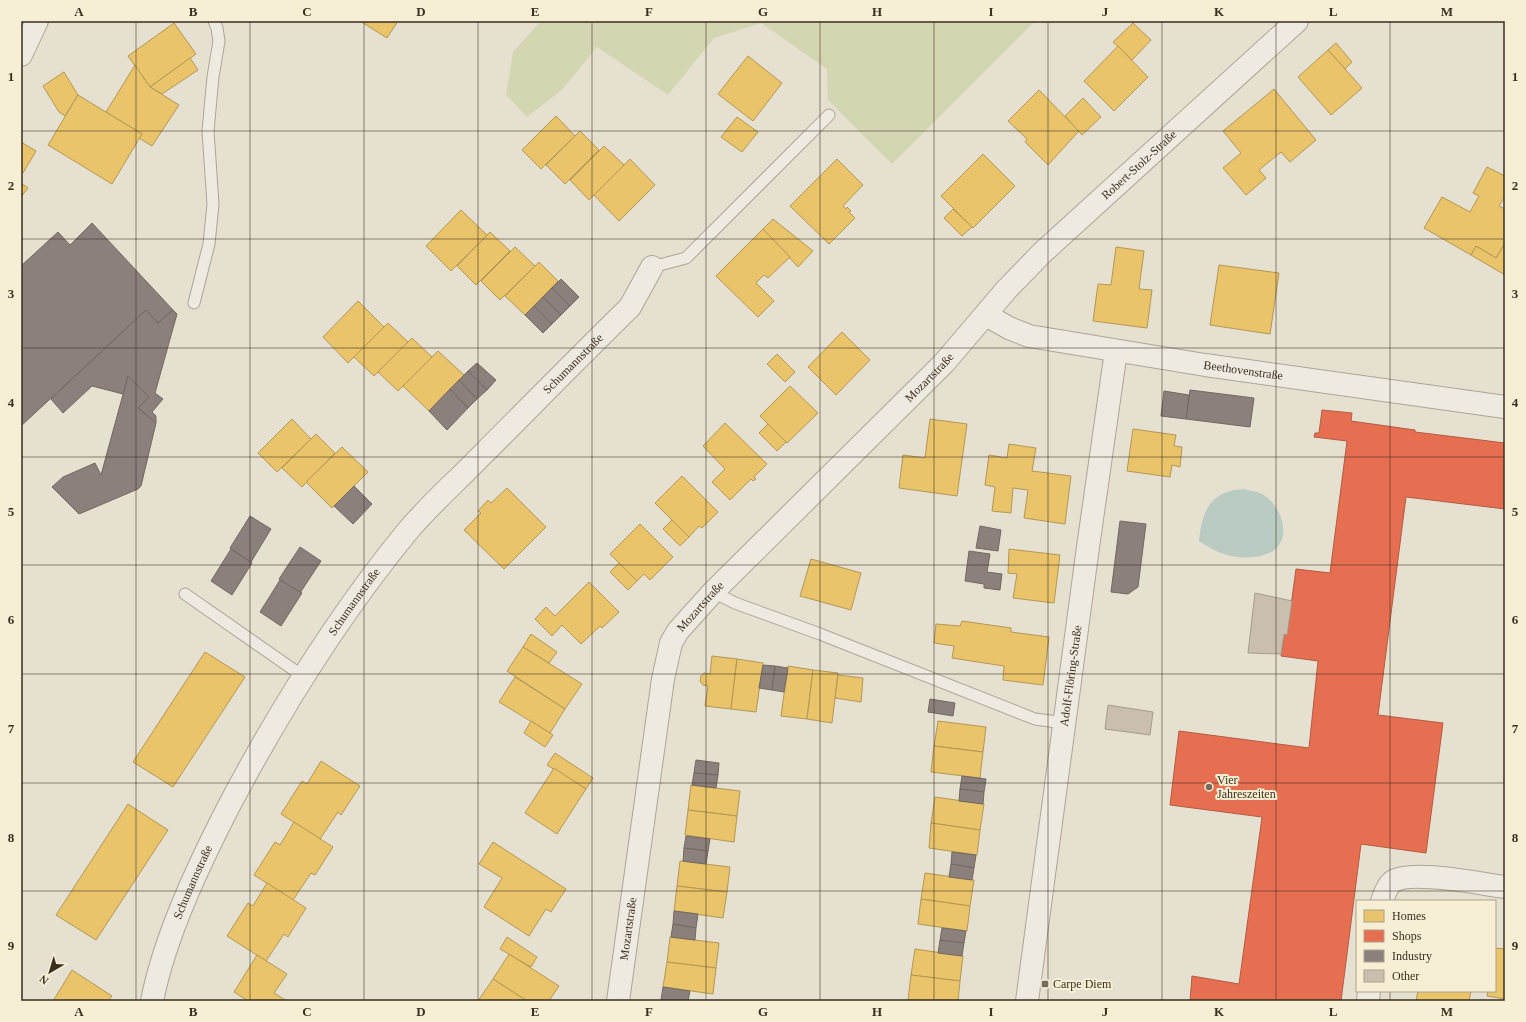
<svg xmlns="http://www.w3.org/2000/svg" width="1526" height="1022" font-family="Georgia,serif">
  <rect width="100%" height="100%" fill="#e5e0cf"/>
  <path fill="#d3d6b1" d="M541,21H1035L892,164L828,100L827,69L761,23L714,38L668,95L597,47L562,90L527,117L506,95L513,52Z"/>
  <path fill="#bacbc2" d="M1244,489C1250,491 1256,491 1262,494C1278,503 1290,528 1279,545C1271,558 1240,560 1227,555C1217,552 1208,547 1199,541C1202,511 1210,491 1244,489Z"/>
  <g fill="#e9c46a" stroke="#b49754">
    <path d="M360,21H398L387,38Z"/>
    <path d="M174,23L196,54L150,87L128,56Z"/>
    <path d="M1133,23L1151,40L1132,60L1113,42Z"/>
    <path d="M1336,43L1352,62L1345,69L1328,50Z"/>
    <path d="M1118,46L1148,77L1114,111L1084,81Z"/>
    <path d="M1328,50L1362,88L1331,115L1298,77Z"/>
    <path d="M748,56L782,83L753,121L718,94Z"/>
    <path d="M190,58L198,70L162,94L150,87Z"/>
    <path d="M135,65L150,87L179,105L152,146L139,138L142,134L106,112Z"/>
    <path d="M64,72L78,95L65,116L59,112L43,86Z"/>
    <path d="M1274,89L1316,140L1290,162L1281,152L1259,170L1266,178L1246,195L1223,168L1241,153L1223,131Z"/>
    <path d="M1039,90L1079,131L1048,165L1025,142L1027,139L1008,121Z"/>
    <path d="M78,95L142,134L112,184L48,145Z"/>
    <path d="M1083,98L1101,117L1082,135L1065,116Z"/>
    <path d="M556,116L575,136L541,169L522,150Z"/>
    <path d="M737,117L758,132L742,152L721,137Z"/>
    <path d="M580,131L599,150L565,184L546,165Z"/>
    <path d="M21,142L36,151L23,173L21,172Z"/>
    <path d="M604,146L624,165L589,200L570,180Z"/>
    <path d="M983,154L1015,186L973,228L941,196Z"/>
    <path d="M630,159L655,185L619,221L594,195Z"/>
    <path d="M837,159L863,185L843,206L846,209L847,207L851,211L849,212L855,218L829,244L790,206Z"/>
    <path d="M1487,167L1505,176V196L1499,206L1505,209V243L1496,258L1476,246L1471,255L1424,228L1442,197L1470,212L1479,196L1473,193Z"/>
    <path d="M21,183L28,188L21,197Z"/>
    <path d="M953,209L972,227L962,236L944,218Z"/>
    <path d="M461,210L487,235L451,271L426,246Z"/>
    <path d="M773,219L813,251L798,267L763,229Z"/>
    <path d="M763,229L790,257L768,278L764,275L756,283L774,301L758,317L716,276Z"/>
    <path d="M490,232L510,251L476,285L457,266Z"/>
    <path d="M1505,243V275L1471,255L1476,246L1496,258Z"/>
    <path d="M515,247L535,266L500,300L481,281Z"/>
    <path d="M1116,247L1144,251L1139,289L1152,290L1147,328L1093,321L1098,284L1111,285Z"/>
    <path d="M539,262L558,281L525,315L505,296Z"/>
    <path d="M1219,265L1279,273L1270,334L1210,325Z"/>
    <path d="M358,301L384,327L348,363L323,337Z"/>
    <path d="M388,323L408,342L374,376L354,357Z"/>
    <path d="M842,332L870,360L836,395L808,367Z"/>
    <path d="M412,338L432,357L398,391L378,372Z"/>
    <path d="M438,351L464,375L429,411L403,386Z"/>
    <path d="M777,354L795,372L785,382L767,364Z"/>
    <path d="M790,386L818,413L787,443L760,416Z"/>
    <path d="M292,419L311,439L277,472L258,453Z"/>
    <path d="M930,419L967,424L957,496L899,488L903,455L925,458Z"/>
    <path d="M725,423L767,464L754,477L756,479L753,481L751,479L730,500L712,482L725,469L703,446Z"/>
    <path d="M768,424L786,442L777,451L759,433Z"/>
    <path d="M1133,429L1176,435L1174,446L1182,447L1180,467L1172,465L1170,477L1127,471Z"/>
    <path d="M316,434L335,453L302,487L282,468Z"/>
    <path d="M1009,444L1036,448L1032,471L1071,476L1065,524L1024,518L1028,490L1013,488L1011,513L992,511L995,487L985,485L989,455L1007,458Z"/>
    <path d="M342,447L368,472L332,508L306,482Z"/>
    <path d="M682,476L718,512L702,528L699,526L689,537L655,503Z"/>
    <path d="M507,488L546,527L504,569L464,530L481,513L478,511L488,500L491,503Z"/>
    <path d="M672,520L689,537L680,546L663,529Z"/>
    <path d="M640,524L673,557L650,580L644,574L637,581L610,554Z"/>
    <path d="M1009,549L1060,555L1054,603L1013,598L1017,574L1008,573Z"/>
    <path d="M811,559L861,573L851,610L800,596Z"/>
    <path d="M619,563L637,581L628,590L610,572Z"/>
    <path d="M589,582L619,612L602,628L600,626L581,644L562,625L552,636L535,619L546,607L555,616Z"/>
    <path d="M962,621L1011,628V632L1049,637L1043,685L1003,680L1004,666L952,658L954,646L934,643L936,624L960,626Z"/>
    <path d="M531,634L557,652L549,663L523,647Z"/>
    <path d="M523,647L582,684L565,709L507,671Z"/>
    <path d="M205,652L245,677L173,787L133,762Z"/>
    <path d="M712,656L737,659L731,709L705,706L708,686L703,685L700,681L701,676L704,673L710,674Z"/>
    <path d="M737,659L763,663L756,712L731,709Z"/>
    <path d="M788,666L813,670L807,719L781,716Z"/>
    <path d="M813,670L838,673L832,723L807,719Z"/>
    <path d="M838,675L863,678L861,702L835,698Z"/>
    <path d="M515,677L565,709L550,733L499,702Z"/>
    <path d="M531,721L553,735L545,747L524,733Z"/>
    <path d="M938,721L986,727L983,752L934,746Z"/>
    <path d="M934,746L983,752L980,778L931,772Z"/>
    <path d="M555,753L593,778L586,789L547,765Z"/>
    <path d="M321,761L360,786L341,815L338,812L320,839L281,814L302,781L307,784Z"/>
    <path d="M554,768L586,789L557,834L525,813Z"/>
    <path d="M691,785L740,791L737,816L688,810Z"/>
    <path d="M935,797L984,804L980,830L931,823Z"/>
    <path d="M128,804L168,830L96,940L56,915Z"/>
    <path d="M688,810L737,816L734,842L685,835Z"/>
    <path d="M294,822L333,847L315,875L311,873L293,900L254,875L275,842L280,845Z"/>
    <path d="M931,823L980,830L977,855L929,848Z"/>
    <path d="M493,842L566,889L551,912L546,909L529,936L484,907L502,878L479,864Z"/>
    <path d="M680,861L730,867L727,892L677,886Z"/>
    <path d="M925,873L974,880L970,906L921,899Z"/>
    <path d="M267,883L306,908L288,937L284,934L266,961L227,936L248,903L253,906Z"/>
    <path d="M677,886L727,892L723,918L674,911Z"/>
    <path d="M921,899L970,906L967,931L918,924Z"/>
    <path d="M507,937L537,957L531,967L500,949Z"/>
    <path d="M670,937L719,943L716,968L667,962Z"/>
    <path d="M1495,948L1505,949V999L1487,996L1488,991H1495Z"/>
    <path d="M915,949L963,956L960,981L911,975Z"/>
    <path d="M509,954L559,986L549,1001H527L493,979Z"/>
    <path d="M257,955L287,974L274,993L287,1001H248L234,992Z"/>
    <path d="M667,962L716,968L713,994L663,987Z"/>
    <path d="M72,970L112,996L108,1001H53Z"/>
    <path d="M911,975L960,981L958,1001L908,1000Z"/>
    <path d="M493,979L527,1001H478Z"/>
    <path d="M1418,991H1471L1469,1001H1416Z"/>
  </g>
  <path fill="#e76f51" stroke="#b35c42" d="M1322,410L1352,413L1351,421L1415,430V432L1505,443V509L1406,497L1378,715L1443,723L1426,853L1361,844L1341,1001H1190L1192,976L1239,984L1262,817L1170,805L1179,731L1309,748L1318,661L1281,656L1284,634L1287,635L1296,569L1330,573L1347,441L1314,437L1315,433H1319Z"/>
  <g fill="#8a817c" stroke="#726860">
    <path d="M92,223L173,310L158,323L146,310L21,426V266L58,232L70,245Z"/>
    <path d="M561,279L579,297L570,306L552,288Z"/>
    <path d="M552,288L570,306L561,315L543,297Z"/>
    <path d="M543,297L561,315L552,324L534,306Z"/>
    <path d="M534,306L552,324L543,333L525,315Z"/>
    <path d="M146,310L158,323L173,310L177,314L155,393L163,399L152,412L156,416V423L138,408L149,397L128,376L123,394L92,386L63,413L51,399Z"/>
    <path d="M477,363L496,380L487,390L468,371Z"/>
    <path d="M468,371L487,390L477,399L459,380Z"/>
    <path d="M128,376L149,397L138,408L156,423L141,486L138,489L79,514L52,487L63,477L95,463L101,475Z"/>
    <path d="M459,380L477,399L468,408L450,389Z"/>
    <path d="M450,389L468,408L447,430L429,411Z"/>
    <path d="M1190,390L1254,398L1250,427L1186,419Z"/>
    <path d="M1164,391L1189,395L1186,419L1161,416Z"/>
    <path d="M354,486L372,504L353,524L334,506Z"/>
    <path d="M250,516L271,529L251,562L230,548Z"/>
    <path d="M1120,521L1146,524L1138,587L1128,594L1111,592Z"/>
    <path d="M980,526L1001,530L998,551L976,548Z"/>
    <path d="M300,547L321,561L300,593L279,579Z"/>
    <path d="M231,549L252,563L232,595L211,581Z"/>
    <path d="M969,551L990,554L987,572L1002,574L1000,590L984,588V584L965,581Z"/>
    <path d="M280,580L302,593L281,626L260,612Z"/>
    <path d="M763,665L775,666L772,690L759,688Z"/>
    <path d="M775,666L788,668L784,692L772,690Z"/>
    <path d="M930,699L955,703L953,716L928,712Z"/>
    <path d="M696,760L719,763L718,775L694,773Z"/>
    <path d="M694,773L718,775L716,788L692,785Z"/>
    <path d="M962,776L986,779L984,792L960,789Z"/>
    <path d="M960,789L984,792L983,804L959,801Z"/>
    <path d="M686,836L710,839L708,851L684,848Z"/>
    <path d="M684,848L708,851L706,864L683,861Z"/>
    <path d="M952,852L976,855L974,868L951,864Z"/>
    <path d="M951,864L974,868L972,880L949,877Z"/>
    <path d="M674,911L698,914L696,928L673,924Z"/>
    <path d="M673,924L696,928L695,940L671,937Z"/>
    <path d="M942,928L966,931L964,943L940,940Z"/>
    <path d="M940,940L964,943L962,956L938,953Z"/>
    <path d="M663,987L690,991L688,1001L661,1000Z"/>
  </g>
  <g fill="#c9beb0" stroke="#a59c8e">
    <path d="M1255,593L1292,601L1287,635L1284,634L1281,654L1248,653Z"/>
    <path d="M1108,705L1153,712L1150,735L1105,729Z"/>
  </g>
  <g fill="none" stroke-linecap="round" stroke-linejoin="round">
    <g stroke="#aba597" stroke-width="13">
      <g id="lane">
        <path d="M652,267L686,258L829,115"/>
        <path d="M194,303L209,244L213,204L208,131L213,77L219,41L217,28L214,21"/>
        <path d="M713,592L735,603L820,634L1035,719L1065,723"/>
        <path d="M185,594L304,677"/>
      </g>
    </g>
    <g stroke="#aba597" stroke-width="24">
      <g id="street">
        <path d="M21,55L37,21"/>
        <path id="s1" d="M986,315L1009,328L1029,336L1205,365L1505,407"/>
        <path d="M1382,901C1384,895 1387,886 1392,882C1411,869 1481,884 1505,887"/>
        <path id="s2" d="M152,1001C165,935 200,862 231,802C281,708 339,615 406,533C429,505 457,481 481,456C531,406 580,356 630,307L652,267"/>
        <path id="s3" d="M618,1001L663,679L671,643L678,631L713,592L944,363L1007,289L1042,253L1297,21"/>
        <path id="s4" d="M1027,1001L1088,547L1116,351"/>
        <path d="M1368,1001L1369,991"/>
      </g>
    </g>
    <use href="#lane" stroke="#eeeae0" stroke-width="11"/>
    <use href="#street" stroke="#eeeae0" stroke-width="22"/>
  </g>
  <path fill="none" stroke="#3a2e1f" stroke-width="1" stroke-opacity="0.55" d="M136,21V1001M250,21V1001M364,21V1001M478,21V1001M592,21V1001M706,21V1001M820,21V1001M934,21V1001M1048,21V1001M1162,21V1001M1276,21V1001M1390,21V901M21,131H1505M21,239H1505M21,348H1505M21,457H1505M21,565H1505M21,674H1505M21,783H1505M21,891H1505M1390,991V1001"/>
  <g fill="#766c5d" stroke="#f6efd5" stroke-width="1.5">
    <circle cx="1209" cy="787" r="4"/>
    <rect x="1041" y="980" width="8" height="8" rx="2"/>
  </g>
  <g text-anchor="middle" stroke-width="4" stroke-linejoin="round" paint-order="stroke">
    <g font-size="12" fill="#3a2e1f" stroke="#f6efd5">
      <text dy="4" stroke="none"><textPath href="#s3" startOffset="1032">Robert-Stolz-Straße</textPath></text>
      <text dy="4" stroke="none"><textPath href="#s2" startOffset="774">Schumannstraße</textPath></text>
      <text dy="4" stroke="none"><textPath href="#s1" startOffset="265">Beethovenstraße</textPath></text>
      <text dy="4" stroke="none"><textPath href="#s3" startOffset="733">Mozartstraße</textPath></text>
      <text dy="4" stroke="none"><textPath href="#s2" startOffset="450">Schumannstraße</textPath></text>
      <text dy="4" stroke="none"><textPath href="#s3" startOffset="409">Mozartstraße</textPath></text>
      <text dy="4" stroke="none"><textPath href="#s4" startOffset="328">Adolf-Flöring-Straße</textPath></text>
      <text dy="4" stroke="none"><textPath href="#s2" startOffset="126">Schumannstraße</textPath></text>
      <text dy="4" stroke="none"><textPath href="#s3" startOffset="73">Mozartstraße</textPath></text>
    </g>
    <g font-size="12" fill="#3a2e1f" stroke="#f6efd5" text-anchor="start">
      <text x="1217" y="784">Vier<tspan x="1217" dy="14">Jahreszeiten</tspan></text>
      <text x="1053" y="988">Carpe Diem</text>
    </g>
  </g>
  <rect width="1526" height="1022" fill="none" stroke="#f6efd5" stroke-width="44"/>
  <rect x="1356" y="900" width="140" height="92" fill="#f6efd5" stroke="#aba28c"/>
  <rect x="1364" y="910" width="20" height="12" fill="#e9c46a" stroke="#aba28c"/>
  <text x="1392" y="920" font-size="12" fill="#3a2e1f">Homes</text>
  <rect x="1364" y="930" width="20" height="12" fill="#e76f51" stroke="#aba28c"/>
  <text x="1392" y="940" font-size="12" fill="#3a2e1f">Shops</text>
  <rect x="1364" y="950" width="20" height="12" fill="#8a817c" stroke="#aba28c"/>
  <text x="1392" y="960" font-size="12" fill="#3a2e1f">Industry</text>
  <rect x="1364" y="970" width="20" height="12" fill="#c9beb0" stroke="#aba28c"/>
  <text x="1392" y="980" font-size="12" fill="#3a2e1f">Other</text>
  <g transform="translate(50 972) rotate(218)" stroke="#f6efd5" stroke-width="3" paint-order="stroke">
  <path d="M0-3L7 15L0 10L-7 15Z" fill="#3a2e1f"/>
  <text y="-6" font-size="11" font-weight="bold" text-anchor="middle" fill="#3a2e1f">N</text>
  </g>
  <rect x="22" y="22" width="1482" height="978" fill="none" stroke="#3a2e1f" stroke-width="1.5"/>
  <g font-size="13" text-anchor="middle" font-weight="bold" fill="#3a2e1f">
    <text x="79" y="16">A</text>
    <text x="193" y="16">B</text>
    <text x="307" y="16">C</text>
    <text x="421" y="16">D</text>
    <text x="535" y="16">E</text>
    <text x="649" y="16">F</text>
    <text x="763" y="16">G</text>
    <text x="877" y="16">H</text>
    <text x="991" y="16">I</text>
    <text x="1105" y="16">J</text>
    <text x="1219" y="16">K</text>
    <text x="1333" y="16">L</text>
    <text x="1447" y="16">M</text>
    <text x="11" y="81">1</text>
    <text x="1515" y="81">1</text>
    <text x="11" y="190">2</text>
    <text x="1515" y="190">2</text>
    <text x="11" y="298">3</text>
    <text x="1515" y="298">3</text>
    <text x="11" y="407">4</text>
    <text x="1515" y="407">4</text>
    <text x="11" y="516">5</text>
    <text x="1515" y="516">5</text>
    <text x="11" y="624">6</text>
    <text x="1515" y="624">6</text>
    <text x="11" y="733">7</text>
    <text x="1515" y="733">7</text>
    <text x="11" y="842">8</text>
    <text x="1515" y="842">8</text>
    <text x="11" y="950">9</text>
    <text x="1515" y="950">9</text>
    <text x="79" y="1016">A</text>
    <text x="193" y="1016">B</text>
    <text x="307" y="1016">C</text>
    <text x="421" y="1016">D</text>
    <text x="535" y="1016">E</text>
    <text x="649" y="1016">F</text>
    <text x="763" y="1016">G</text>
    <text x="877" y="1016">H</text>
    <text x="991" y="1016">I</text>
    <text x="1105" y="1016">J</text>
    <text x="1219" y="1016">K</text>
    <text x="1333" y="1016">L</text>
    <text x="1447" y="1016">M</text>
  </g>
</svg>
